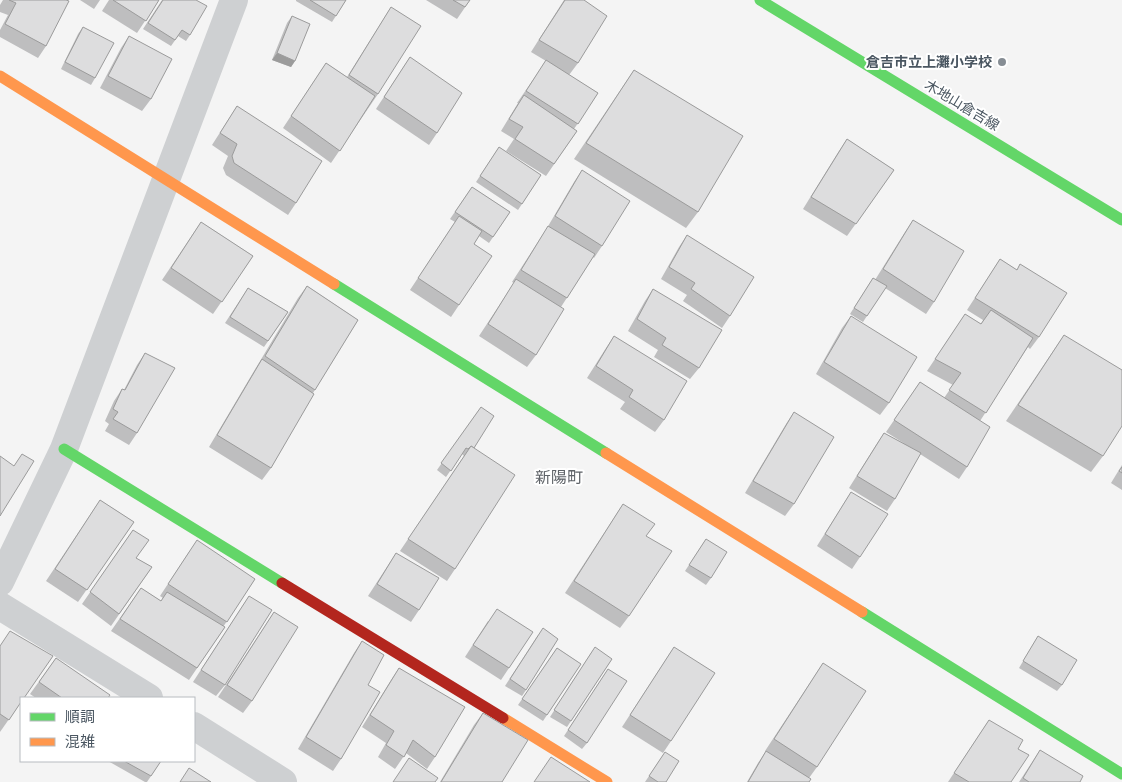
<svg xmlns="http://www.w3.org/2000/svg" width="1122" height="782" font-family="'Work Sans','Noto Sans JP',sans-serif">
  <rect width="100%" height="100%" fill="#f4f4f4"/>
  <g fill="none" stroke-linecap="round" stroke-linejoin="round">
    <g stroke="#ced0d2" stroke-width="28">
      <path d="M0,582L64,449L234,0"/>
      <path d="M0,606L149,698"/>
      <path d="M194,726L283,782"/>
    </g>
    <g stroke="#63d668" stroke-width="11">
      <path d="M760,0L1122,220"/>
      <path d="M334,284L606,453"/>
      <path d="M64,449L282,583"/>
      <path d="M862,612L1122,774"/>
    </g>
    <g stroke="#ff974d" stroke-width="11">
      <path d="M0,76L334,284"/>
      <path d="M606,453L862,612"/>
      <path d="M503,718L607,782"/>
    </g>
    <path stroke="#b3261e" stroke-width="11" d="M282,583L503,718"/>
  </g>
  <g fill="#bebebf">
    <path d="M3,0H66L46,46L38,58L0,37V30L8,15L0,12V5Z"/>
    <path d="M80,0H100L94,9Z"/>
    <path d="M109,0H159L137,33L102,11Z"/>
    <path d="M162,0L190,35L186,41L178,36L171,46L143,29Z"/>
    <path d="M296,0H346L332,22L296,1Z"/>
    <path d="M426,0H470L457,19Z"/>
    <path d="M564,0H584L578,63L569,75L598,93L574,129L577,131L546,176L506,151L514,139L501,131L518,103H517L546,61L531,52Z"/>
    <path d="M391,7L378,94L331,163L283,128L326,63L347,77Z"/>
    <path d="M292,16L295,61L291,67L272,60L287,23Z"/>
    <path d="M83,27L95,78L91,85L61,69L78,34Z"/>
    <path d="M129,36L151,99L142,111L100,88L121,48Z"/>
    <path d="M410,57L437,133L429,145L376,109Z"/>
    <path d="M634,70L698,212L686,228L574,159Z"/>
    <path d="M237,106L296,203L288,215L226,175L223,168L228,156L212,145Z"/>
    <path d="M847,139L894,170L847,236L803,209L839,151Z"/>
    <path d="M499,147L541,175L518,210L476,182Z"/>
    <path d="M582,170L602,246L594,258L593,257L561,307L536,355L527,367L479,336L514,283L512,282L547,228L574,182Z"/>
    <path d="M472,187L510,212L489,243L479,236L474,244L459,305L451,317L410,290L455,222L450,219Z"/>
    <path d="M913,220L934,302L926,314L885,288L863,322L850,314L873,278L875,280L905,232Z"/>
    <path d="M201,222L253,256L213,314L162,280Z"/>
    <path d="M687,235L730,316L722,328L683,301L687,295L661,279L679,247Z"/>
    <path d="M1000,259L1017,270L1020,264L1039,337L1030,349L1028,347L980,421L967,467L959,479L920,454L895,499L887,511L849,488L876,445L884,433L905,444L886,432L920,382L944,398L953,385L927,371L965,314L981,324L983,320L967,310Z"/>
    <path d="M307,286L358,320L313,393L271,468L262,480L209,447L254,371L298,298Z"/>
    <path d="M248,288L288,312L264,347L225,323Z"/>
    <path d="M653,289L699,368L690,379L654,357L658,350L628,331L645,301Z"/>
    <path d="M851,316L889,403L880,415L816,374L842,328Z"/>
    <path d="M1064,335L1103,456L1091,472L1006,421Z"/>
    <path d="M614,336L664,420L655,432L620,409L625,402L587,378L606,348Z"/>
    <path d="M145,353L137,433L129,445L105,431L109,424L105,421L114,401L122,389L124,390L137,365Z"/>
    <path d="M481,407L455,569L447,581L400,551L464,456L462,454L446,477L437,470Z"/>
    <path d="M794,412V504L785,516L745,493L786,424Z"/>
    <path d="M1122,465V490L1111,483Z"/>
    <path d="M851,492L860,557L852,569L817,546Z"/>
    <path d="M100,500L134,522L78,602L46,581Z"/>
    <path d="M623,504L646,536L629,616L620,628L565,593Z"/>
    <path d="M133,530L136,558L152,567L111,626L82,604Z"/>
    <path d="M706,539L711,578L706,585L685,571Z"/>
    <path d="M189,552L255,579L223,627H225L189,680L111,631L141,588L161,601L163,598L160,596Z"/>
    <path d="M396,553L419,610L411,622L368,596Z"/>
    <path d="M249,596L225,685L216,696L193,682Z"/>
    <path d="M274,612L252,701L243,713L218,697Z"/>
    <path d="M488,621L509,668L501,680L465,657Z"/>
    <path d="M538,635L526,690L522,696L505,686Z"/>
    <path d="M1038,636L1062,685L1057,691L1019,668Z"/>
    <path d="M362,641L368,685L341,759L333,771L298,749L354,653Z"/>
    <path d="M0,646L21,702L0,732Z"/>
    <path d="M674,647L671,741L663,753L622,727Z"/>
    <path d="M557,648L581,664L543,721L518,705Z"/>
    <path d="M591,653L612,659L567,727L550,717Z"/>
    <path d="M56,658L108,698H36L30,694Z"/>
    <path d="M823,663L817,767L809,778V782H747L758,763L766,751H765Z"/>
    <path d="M399,668L435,757L427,769L406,753L395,769L378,757L386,743L362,727L391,680Z"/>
    <path d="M608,669L587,743L582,749L564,736Z"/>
    <path d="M483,713L502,782H440L474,725Z"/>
    <path d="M989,720L1018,749L1011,782H948Z"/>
    <path d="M1040,750L1080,782H1019Z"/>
    <path d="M665,752L666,782H645Z"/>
    <path d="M108,761H161L147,782H145Z"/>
  </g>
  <path fill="#9b9b9b" d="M277,53L295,61L291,67L272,60Z"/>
  <g fill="#ddddde" stroke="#9b9b9b">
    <path d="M9,0H66L69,1L46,46L5,24L16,3Z"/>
    <path d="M113,0H159L146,21Z"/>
    <path d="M163,0H196L207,6L190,35L182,30L175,40L148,23Z"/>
    <path d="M310,0H346L336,16Z"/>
    <path d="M453,0H470L465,7Z"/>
    <path d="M565,0H584L607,16L578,63L539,40Z"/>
    <path d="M391,7L421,26L378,94L349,75Z"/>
    <path d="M292,16L310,24L295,61L277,53Z"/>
    <path d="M83,27L114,43L95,78L65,62Z"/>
    <path d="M129,36L172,59L151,99L108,76Z"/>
    <path d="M410,57L462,93L437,133L384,97Z"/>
    <path d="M546,60L598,93L578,124L526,91Z"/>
    <path d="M326,63L375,96L340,151L291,116Z"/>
    <path d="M634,70L743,136L698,212L586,143Z"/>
    <path d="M524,95L577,131L554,164L515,139L523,127L509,119Z"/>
    <path d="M237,106L322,161L296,203L234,163L232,156L237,144L220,133Z"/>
    <path d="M847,139L894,170L856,224L811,197Z"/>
    <path d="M499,147L541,175L522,204L480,176Z"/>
    <path d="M582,170L630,201L602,246L555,216Z"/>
    <path d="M472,187L510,212L493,237L455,212Z"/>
    <path d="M459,216L482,231L474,244L492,256L459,305L418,278Z"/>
    <path d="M913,220L964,251L934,302L883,269Z"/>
    <path d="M201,222L253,256L222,302L171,268Z"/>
    <path d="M548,226L595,254L567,298L521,270Z"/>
    <path d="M687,235L754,277L730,316L691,289L695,283L669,267Z"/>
    <path d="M1000,259L1017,270L1020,264L1067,293L1039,337L975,298Z"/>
    <path d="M873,278L887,286L867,316L854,308Z"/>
    <path d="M516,279L564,309L536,355L488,324Z"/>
    <path d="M307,286L358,320L315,390L265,356Z"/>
    <path d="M248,288L288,312L268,341L230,317Z"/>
    <path d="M653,289L722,330L699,368L662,345L666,338L637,319Z"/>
    <path d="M991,310L1033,338L986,413L949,390L961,373L935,359L965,314L981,324Z"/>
    <path d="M851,316L917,357L889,403L824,362Z"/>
    <path d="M1064,335L1122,370V426L1103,456L1018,405Z"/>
    <path d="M614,336L687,381L664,420L629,397L633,390L596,366Z"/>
    <path d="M145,353L175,368L137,433L113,419L118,412L113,409L122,389L125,390Z"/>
    <path d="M262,359L314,394L271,468L217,435Z"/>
    <path d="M920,382L990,427L967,467L894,420Z"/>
    <path d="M481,407L494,416L474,448L471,446L468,449L466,448L451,471L441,463Z"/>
    <path d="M794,412L834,437L794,504L753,481Z"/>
    <path d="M884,433L921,453L895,499L857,476Z"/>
    <path d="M471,446L515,475L455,569L408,539Z"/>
    <path d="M22,454L34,461L0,516V456L14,466Z"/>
    <path d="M1122,467V473L1119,471Z"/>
    <path d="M851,492L888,514L860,557L825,534Z"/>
    <path d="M100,500L134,522L87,590L55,569Z"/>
    <path d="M623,504L655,524L646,536L672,551L629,616L574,581Z"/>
    <path d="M133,530L149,540L136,558L152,567L119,614L90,592Z"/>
    <path d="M706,539L727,552L711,578L689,565Z"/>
    <path d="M197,540L255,579L227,622L168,584Z"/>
    <path d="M396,553L439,578L419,610L377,584Z"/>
    <path d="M141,588L161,601L167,592L225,627L197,668L120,619Z"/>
    <path d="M249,596L272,610L225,685L201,670Z"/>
    <path d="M497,609L533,632L509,668L473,645Z"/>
    <path d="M274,612L298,627L252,701L227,685Z"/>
    <path d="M543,628L558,639L526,690L510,679Z"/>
    <path d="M10,631L53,656L24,698H21V702L9,720L0,714V646Z"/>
    <path d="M1038,636L1077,660L1062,685L1023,661Z"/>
    <path d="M362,641L384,655L368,685L380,692L341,759L306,737Z"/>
    <path d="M595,647L612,659L571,721L554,710Z"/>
    <path d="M674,647L715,673L671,741L630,715Z"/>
    <path d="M557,648L581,664L547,715L522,699Z"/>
    <path d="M56,658L110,695L108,698H62L39,682Z"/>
    <path d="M823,663L866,691L817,767L774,739Z"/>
    <path d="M399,668L465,707L435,757L413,740L404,757L386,745L394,731L370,715Z"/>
    <path d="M608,669L627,681L587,743L568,730Z"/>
    <path d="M483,713L528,740L502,782H441Z"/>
    <path d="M989,720L1023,740L1018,749L1029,755L1011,782H969L954,773Z"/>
    <path d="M1040,750L1083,776L1080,782H1029L1023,778Z"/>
    <path d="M766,751L811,779L809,782H748Z"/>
    <path d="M665,752L679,761L666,782H658L649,776Z"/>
    <path d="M551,757L590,782H534Z"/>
    <path d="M409,758L438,778L435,782H393Z"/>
    <path d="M124,761H161L151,776Z"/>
    <path d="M189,768L211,782H180Z"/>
  </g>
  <circle fill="#868d94" stroke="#fff" stroke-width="2" cx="1002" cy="62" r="5"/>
  <g text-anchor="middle" stroke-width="4" stroke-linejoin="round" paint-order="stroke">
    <g font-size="14" font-weight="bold" fill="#4a5661" stroke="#fff" text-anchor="end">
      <text x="992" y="67">倉吉市立上灘小学校</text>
    </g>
    <g font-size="14" fill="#4a5661" stroke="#fff">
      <text transform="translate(962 105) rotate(31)" y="5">木地山倉吉線</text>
    </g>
    <g font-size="16" fill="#5f6368" stroke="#fff">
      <text x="559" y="483">新陽町</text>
    </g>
  </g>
  <rect x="20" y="697" width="175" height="65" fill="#ffffff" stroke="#b7bbc0"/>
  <rect x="30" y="713" width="25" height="8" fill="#63d668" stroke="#b7bbc0"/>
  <text x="65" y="722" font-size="15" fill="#4a5661">順調</text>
  <rect x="30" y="738" width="25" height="8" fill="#ff974d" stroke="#b7bbc0"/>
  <text x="65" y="747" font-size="15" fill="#4a5661">混雑</text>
</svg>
